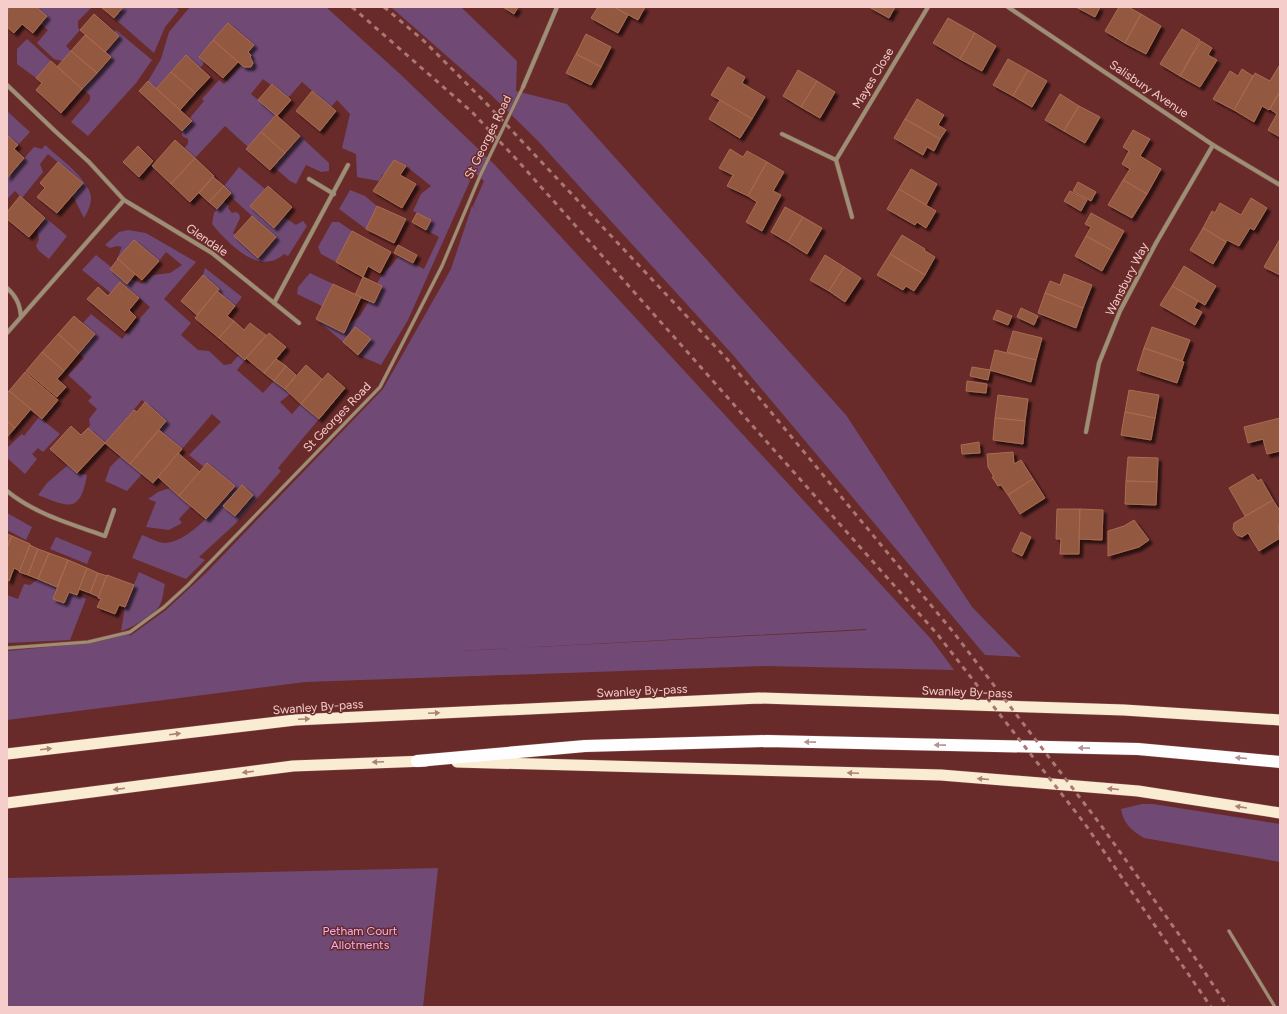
<svg xmlns="http://www.w3.org/2000/svg" width="1287" height="1014" font-family="Figtree,sans-serif">
  <defs>
    <filter id="shadow"><feDropShadow dx="3.5" dy="3.5" stdDeviation="1" flood-color="#0009"/></filter>
  </defs>
  <rect width="100%" height="100%" fill="#682b2a"/>
  <g fill="#704a74" fill-rule="evenodd">
    <path d="M36,7L91,8L78,21V28L80,30L66,46L71,51L62,61L54,59L37,43L48,30L41,24L47,16Z"/>
    <path d="M123,7H176L179,10L165,27L154,53L114,18Z"/>
    <path d="M190,7H326L399,73L494,164L931,639L954,670L765,666L305,682L7,720V651L88,643L128,633L130,636L166,610L206,573L383,389L451,269L472,206L477,210L473,206L484,181L474,172L408,320L381,365L358,355L355,327L343,342L316,319L344,333L350,323L360,316L369,301L374,303L382,286L377,283L385,271L392,265L399,256L424,269L439,237L426,230L431,220L413,211L421,194L431,186L406,166L394,160L386,175L383,174L379,181L357,177L356,154L342,148L350,114L337,100L331,107L302,82L288,98L273,84L271,85L263,79L251,94L276,115L248,147L225,126L195,158L184,148L188,144V139L182,136V131L192,122L189,119L204,101L202,99L219,80L224,84L241,65L238,62L244,67H251L253,64L250,57L251,55L248,52L254,45L229,23L199,56L205,62L200,68L186,55L156,89L148,81L161,59L169,32ZM866,629V630L461,651Z"/>
    <path d="M391,7H461L517,61L516,91L567,104L846,415L972,607L1021,657L985,655L733,355L538,141L489,93Z"/>
    <path d="M116,30L152,60L136,83L88,136L71,122L90,100V95L82,89L108,60L105,52L119,37L114,33Z"/>
    <path d="M27,39L51,61L36,78L17,64V49Z"/>
    <path d="M7,111L30,132L18,145L7,135Z"/>
    <path d="M300,136L329,163V171L321,172L306,165L296,184L290,181L273,166Z"/>
    <path d="M45,145C58,157 89,179 91,197C91,205 88,211 84,218L74,198L71,197L83,183L48,154L40,164L43,172L22,198L15,191L7,199V178L34,147L42,149Z"/>
    <path d="M239,167L265,189L250,206L274,227L284,217L296,225L303,221L307,226L288,256L284,254C259,277 228,243 212,224L214,213L223,201L229,206L228,208L232,213L236,212L239,214L240,218L233,233L258,257L276,238L229,195L231,193L224,186Z"/>
    <path d="M350,190L365,196L377,206L366,229L339,209Z"/>
    <path d="M46,218L67,236L49,259L39,251L36,246L39,239L37,231Z"/>
    <path d="M332,222H339L352,231L336,262L321,254L318,247Z"/>
    <path d="M128,230L146,233L196,262L164,299L191,323L181,335L198,350L209,351L224,365L231,364L239,355L245,360L237,370L263,393L274,381L290,394L280,402L292,414L301,404L319,419L278,468L281,471L234,525L199,557L205,560L186,579L132,558L142,535C148,537 158,543 165,543C190,542 220,504 234,486L208,463L204,467L189,455L221,422L212,414L182,449L159,430L166,421L142,400L105,443L88,428L90,425L89,419L97,409L88,401L92,397L68,375L84,358L79,353L95,334L83,323L91,314L122,339L150,307L121,282L111,293L82,270L96,255L111,267L110,269L127,284L131,279L142,284L153,275L170,273L182,265L166,252L159,261L134,240L117,259L122,247L117,246L110,248L105,245L119,232ZM242,485L253,495L235,516L223,506Z"/>
    <path d="M205,268L242,297L235,306L217,291L219,289L203,275Z"/>
    <path d="M310,273L333,284L322,306L297,294L298,287Z"/>
    <path d="M39,417L60,434L43,452L38,448L32,454L37,459L25,474L7,458V448L22,434L24,436Z"/>
    <path d="M121,456L142,474L127,491L105,481L110,467Z"/>
    <path d="M68,465L77,473L87,475C80,513 70,508 38,495L47,483Z"/>
    <path d="M170,488L191,506L179,519L182,523L169,530L146,527L156,502L148,499L158,492Z"/>
    <path d="M7,513L32,527L26,540L7,530Z"/>
    <path d="M56,537L92,552L87,564L50,549Z"/>
    <path d="M139,572L165,584C163,592 163,602 158,608C151,616 130,629 121,631L125,607Z"/>
    <path d="M38,579L57,587L53,599L64,603L69,592L86,599L70,640L7,643V595L18,599L24,584L30,585Z"/>
    <path d="M1142,804H1153L1280,824V862L1144,838C1132,831 1123,823 1121,809Z"/>
    <path d="M438,868L423,1007H7V878Z"/>
  </g>
  <g fill="#925840" stroke="#ab6c52" filter="url(#shadow)">
    <path d="M8,7H36L47,16L33,33L22,24L14,33L7,27Z"/>
    <path d="M101,7H123L114,18Z"/>
    <path d="M503,7H518L514,14Z"/>
    <path d="M598,7H614L628,15L618,33L591,18Z"/>
    <path d="M614,7H645L638,20Z"/>
    <path d="M869,7H895L889,18Z"/>
    <path d="M1076,7H1100L1095,17Z"/>
    <path d="M1119,7H1128L1141,14L1125,43L1105,31Z"/>
    <path d="M94,14L119,36L105,52L80,30Z"/>
    <path d="M1141,14L1161,26L1146,54L1125,43Z"/>
    <path d="M948,18L975,33L960,59L933,43Z"/>
    <path d="M228,23L254,45L248,52L251,55L250,57L253,63L251,67H244L213,40Z"/>
    <path d="M1182,29L1200,40L1180,76L1160,64Z"/>
    <path d="M975,33L996,46L982,71L960,59Z"/>
    <path d="M586,34L611,47L601,67L576,54Z"/>
    <path d="M85,35L111,57L97,73L71,51Z"/>
    <path d="M213,40L238,62L223,78L199,57Z"/>
    <path d="M1201,41L1212,48L1208,55L1217,60L1200,87L1180,76Z"/>
    <path d="M71,51L97,73L82,89L57,67Z"/>
    <path d="M576,54L601,67L591,85L566,73Z"/>
    <path d="M186,55L210,77L195,93L171,72Z"/>
    <path d="M1008,59L1028,70L1013,96L993,85Z"/>
    <path d="M51,61L82,89L61,113L36,90L42,83L36,78Z"/>
    <path d="M1279,66L1280,91L1269,110L1262,106L1254,122L1234,110L1255,73L1270,81Z"/>
    <path d="M728,67L745,77L742,83L765,97L752,119L711,95Z"/>
    <path d="M1242,69L1253,76L1234,110L1213,99L1230,71L1238,76Z"/>
    <path d="M798,70L817,81L801,107L783,96Z"/>
    <path d="M1028,70L1047,81L1032,107L1013,96Z"/>
    <path d="M171,72L195,93L180,110L156,89Z"/>
    <path d="M148,81L192,121L182,131L139,91Z"/>
    <path d="M817,81L835,92L820,118L801,107Z"/>
    <path d="M272,84L291,100L277,116L258,100Z"/>
    <path d="M312,91L336,111L320,131L296,111Z"/>
    <path d="M1280,92V137L1268,130L1277,114L1270,109Z"/>
    <path d="M1060,94L1079,106L1064,131L1045,120Z"/>
    <path d="M917,99L944,115L938,125L946,130L940,139L905,119Z"/>
    <path d="M720,100L752,119L740,138L709,119Z"/>
    <path d="M1079,106L1100,117L1085,143L1064,131Z"/>
    <path d="M276,115L300,136L285,153L261,132Z"/>
    <path d="M905,119L940,139L934,151L927,147L923,155L894,138Z"/>
    <path d="M1133,130L1150,139L1140,156L1161,169L1147,194L1123,180L1130,169L1122,164L1129,151L1123,147Z"/>
    <path d="M261,132L285,153L270,170L246,149Z"/>
    <path d="M7,135L18,145L14,149L24,158L7,178Z"/>
    <path d="M175,140L195,158L171,184L152,166Z"/>
    <path d="M138,146L153,161L139,177L123,162Z"/>
    <path d="M730,149L743,157L747,151L767,162L748,196L727,186L733,175L719,168Z"/>
    <path d="M195,158L214,176L190,202L171,184Z"/>
    <path d="M394,160L406,166L400,175L416,184L402,208L373,191Z"/>
    <path d="M58,162L83,183L57,213L37,197L45,188L40,183Z"/>
    <path d="M767,162L784,172L773,191L781,195L762,231L746,222L757,202L748,196Z"/>
    <path d="M911,169L937,184L926,205L899,189Z"/>
    <path d="M213,177L224,186L209,202L199,193Z"/>
    <path d="M1123,180L1147,194L1132,218L1108,205Z"/>
    <path d="M1078,182L1096,192L1091,201L1073,191Z"/>
    <path d="M224,186L231,193L217,209L209,202Z"/>
    <path d="M268,186L292,207L274,228L250,206Z"/>
    <path d="M899,189L936,211L926,228L917,222L915,225L887,209Z"/>
    <path d="M1070,191L1087,200L1081,211L1064,201Z"/>
    <path d="M20,196L45,218L29,237L7,219V212Z"/>
    <path d="M1251,198L1267,208L1254,230L1250,228L1239,246L1227,240L1226,242L1203,228L1212,211L1215,213L1220,203L1241,215Z"/>
    <path d="M377,206L406,219L394,243L366,229Z"/>
    <path d="M785,207L803,217L788,242L771,232Z"/>
    <path d="M417,213L431,220L426,230L412,222Z"/>
    <path d="M1091,213L1124,231L1113,251L1086,236L1091,227L1085,224Z"/>
    <path d="M252,216L276,237L258,258L234,236Z"/>
    <path d="M803,217L822,228L807,254L788,242Z"/>
    <path d="M1203,228L1226,242L1213,264L1190,250Z"/>
    <path d="M352,231L391,252L380,273L368,266L363,277L336,262Z"/>
    <path d="M902,235L925,249L924,250L935,257L925,275L890,254Z"/>
    <path d="M1086,236L1113,251L1102,271L1075,256Z"/>
    <path d="M1280,239V275L1264,267Z"/>
    <path d="M134,240L159,261L142,280L117,259Z"/>
    <path d="M398,245L417,255L413,263L394,253Z"/>
    <path d="M890,254L925,275L914,291L906,286L903,290L877,275Z"/>
    <path d="M825,255L844,267L829,291L810,280Z"/>
    <path d="M118,259L135,274L127,284L110,269Z"/>
    <path d="M1184,266L1216,286L1205,305L1172,286Z"/>
    <path d="M844,267L861,278L845,302L829,291Z"/>
    <path d="M1064,274L1092,285L1083,308L1045,293L1050,281L1060,285Z"/>
    <path d="M203,275L219,289L197,315L181,301Z"/>
    <path d="M363,277L382,286L374,303L355,295Z"/>
    <path d="M120,282L139,298L129,310L136,317L125,331L87,299L98,287L108,296Z"/>
    <path d="M333,284L361,297L344,333L316,319Z"/>
    <path d="M1172,286L1198,301L1194,308L1202,312L1195,325L1160,305Z"/>
    <path d="M217,291L235,306L227,316L234,321L219,338L195,318Z"/>
    <path d="M1045,293L1083,308L1076,328L1038,313Z"/>
    <path d="M1021,308L1038,316L1034,325L1017,317Z"/>
    <path d="M997,310L1012,316L1008,325L993,319Z"/>
    <path d="M74,316L95,334L79,353L58,334Z"/>
    <path d="M234,321L244,330L250,323L266,335L245,360L219,338Z"/>
    <path d="M355,327L371,339L358,355L343,342Z"/>
    <path d="M1152,327L1190,340L1182,361L1144,348Z"/>
    <path d="M1013,331L1042,338L1036,360L1007,352Z"/>
    <path d="M269,333L286,347L264,373L246,358Z"/>
    <path d="M58,334L79,353L64,371L42,352Z"/>
    <path d="M1144,348L1184,362L1177,383L1137,370Z"/>
    <path d="M995,350L1036,360L1031,382L990,370Z"/>
    <path d="M42,352L64,371L57,379L66,387L57,397L26,371Z"/>
    <path d="M276,359L286,366L274,381L264,373Z"/>
    <path d="M306,365L322,379L301,404L285,389Z"/>
    <path d="M286,366L296,375L285,389L274,381Z"/>
    <path d="M972,367L990,370L988,380L970,376Z"/>
    <path d="M25,372L58,400L42,419L9,391Z"/>
    <path d="M328,373L345,388L319,419L301,404Z"/>
    <path d="M967,381L987,384L986,393L966,391Z"/>
    <path d="M1129,390L1159,395L1155,418L1125,412Z"/>
    <path d="M9,391L31,409L15,428L7,421V393Z"/>
    <path d="M998,395L1028,399L1025,421L995,418Z"/>
    <path d="M145,402L166,421L130,464L105,443L134,410L137,412Z"/>
    <path d="M1125,412L1155,418L1151,440L1121,435Z"/>
    <path d="M995,418L1025,421L1023,444L993,440Z"/>
    <path d="M1280,418V451L1267,454L1263,439L1248,443L1244,427Z"/>
    <path d="M7,421L15,428L7,437Z"/>
    <path d="M71,426L81,435L88,428L105,443L77,473L50,449Z"/>
    <path d="M159,430L182,449L153,483L130,464Z"/>
    <path d="M979,442L980,453L962,454L961,445Z"/>
    <path d="M1013,452L1014,464L1021,460L1033,479L1008,495L1001,485L998,486L992,477H994L988,467L987,454Z"/>
    <path d="M178,453L200,472L179,496L158,477Z"/>
    <path d="M1128,457L1158,458L1157,482L1126,481Z"/>
    <path d="M207,463L235,486L206,519L179,496Z"/>
    <path d="M1253,474L1258,481L1261,479L1273,500L1245,516L1229,488Z"/>
    <path d="M1033,479L1045,498L1020,514L1008,495Z"/>
    <path d="M1126,481L1157,482L1156,505L1125,504Z"/>
    <path d="M242,485L253,495L235,516L223,506Z"/>
    <path d="M1273,500L1280,511V523L1278,524L1280,538L1259,551L1248,533L1242,537L1237,535L1233,529L1234,523Z"/>
    <path d="M1057,509H1080L1079,554H1060L1061,539H1056Z"/>
    <path d="M1080,509L1103,510L1102,540L1079,539Z"/>
    <path d="M1134,520L1149,540L1139,547L1108,556V531L1124,526Z"/>
    <path d="M1021,532L1031,537L1022,556L1012,551Z"/>
    <path d="M7,534L12,536L7,548Z"/>
    <path d="M12,536L30,544L20,571L14,568L9,581L7,580V548Z"/>
    <path d="M30,545L38,549L28,575L19,572Z"/>
    <path d="M38,549L49,553L38,579L28,575Z"/>
    <path d="M49,553L68,560L57,587L38,579Z"/>
    <path d="M68,560L87,568L77,595L69,592L64,603L53,599Z"/>
    <path d="M87,568L98,573L90,593L79,589Z"/>
    <path d="M98,573L107,576L99,597L90,593Z"/>
    <path d="M107,575L134,585L125,607L119,605L115,614L97,607L101,599L98,598Z"/>
  </g>
  <g fill="none" stroke-linecap="round" stroke-linejoin="round">
    <g stroke="#844c4a" stroke-width="4">
      <g id="service">
        <path d="M7,648L88,642L130,632L164,607L188,585L380,387L442,266L480,176L523,87"/>
        <path d="M1229,931L1275,1007"/>
      </g>
    </g>
    <g stroke="#844c4a" stroke-width="5">
      <g id="minor">
        <path d="M1008,7L1213,145L1280,185"/>
        <path d="M7,85L55,131L89,162L124,200L212,253L299,323"/>
        <path d="M523,87L557,7"/>
        <path d="M782,134L836,160L852,217"/>
        <path d="M836,160L928,7"/>
        <path d="M309,179L334,194"/>
        <path d="M7,288C16,296 20,304 21,317"/>
        <path d="M274,303L348,165"/>
        <path d="M7,333L124,200"/>
        <path d="M1086,432L1099,363L1120,311L1156,243L1213,145"/>
        <path d="M7,491C35,514 71,524 105,536L114,510"/>
      </g>
    </g>
    <g stroke="#844c4a" stroke-width="12">
      <g id="trunk">
        <path d="M7,754L295,720L759,698L1124,710L1280,720"/>
        <path d="M457,762L941,775L1138,791L1280,813"/>
        <path d="M7,803L293,766L426,761"/>
      </g>
    </g>
    <g stroke="#844c4a" stroke-width="13">
      <path id="motorway" d="M417,761L585,746L767,741L1138,749L1280,762"/>
    </g>
    <use href="#service" stroke="#9c8f75" stroke-width="3"/>
    <use href="#minor" stroke="#9c8f75" stroke-width="4"/>
    <use href="#trunk" stroke="#faecd2" stroke-width="11"/>
    <use href="#motorway" stroke="#fefefe" stroke-width="12"/>
    <g stroke="#aa7775" stroke-width="3" stroke-dasharray="5 5" stroke-linecap="butt">
      <path d="M352,7L472,112L519,162L938,635L1085,824L1211,1007"/>
      <path d="M384,7L423,40L485,102L727,359L954,633L1100,824L1185,943L1228,1007"/>
    </g>
  </g>
  <defs><path id="oneway-solid" d="M-6-.8H1V-3.2L6.5 0L1 3.2V.8H-6Z"/></defs>
  <g fill="#aa8276">
    <use href="#oneway-solid" transform="translate(434 713) rotate(-3)"/>
    <use href="#oneway-solid" transform="translate(304 719) rotate(-3)"/>
    <use href="#oneway-solid" transform="translate(175 734) rotate(-7)"/>
    <use href="#oneway-solid" transform="translate(46 749) rotate(-7)"/>
    <use href="#oneway-solid" transform="translate(378 762) rotate(177)"/>
    <use href="#oneway-solid" transform="translate(248 772) rotate(173)"/>
    <use href="#oneway-solid" transform="translate(853 773) rotate(-178)"/>
    <use href="#oneway-solid" transform="translate(983 779) rotate(-175)"/>
    <use href="#oneway-solid" transform="translate(119 789) rotate(173)"/>
    <use href="#oneway-solid" transform="translate(1113 789) rotate(-175)"/>
    <use href="#oneway-solid" transform="translate(1241 807) rotate(-171)"/>
  </g>
  <g fill="#b39494">
    <use href="#oneway-solid" transform="translate(810 742) rotate(-179)"/>
    <use href="#oneway-solid" transform="translate(940 745) rotate(-179)"/>
    <use href="#oneway-solid" transform="translate(1084 748) rotate(-179)"/>
    <use href="#oneway-solid" transform="translate(1241 758) rotate(-175)"/>
  </g>
  <g text-anchor="middle" stroke-width="3" stroke-linejoin="round" paint-order="stroke">
    <g font-size="12" fill="#f5cecb" stroke="#682b2a">
      <text transform="translate(873 78) rotate(-59)" y="4">Mayes Close</text>
      <text transform="translate(1149 89) rotate(34)" y="4">Salisbury Avenue</text>
      <text transform="translate(488 137) rotate(-64)" y="4">St Georges Road</text>
      <text transform="translate(207 240) rotate(34)" y="4">Glendale</text>
      <text transform="translate(1127 279) rotate(-63)" y="4">Wansbury Way</text>
      <text transform="translate(337 417) rotate(-46)" y="4">St Georges Road</text>
      <text transform="translate(642 691) rotate(-3)" y="4">Swanley By-pass</text>
      <text transform="translate(967 692) rotate(2)" y="4">Swanley By-pass</text>
      <text transform="translate(318 707) rotate(-4)" y="4">Swanley By-pass</text>
    </g>
    <g font-size="12" fill="#edaff4" stroke="#682b2a">
      <text x="360" y="935">Petham Court<tspan x="360" dy="14">Allotments</tspan></text>
    </g>
  </g>
  <rect width="1287" height="1014" fill="none" stroke="#f5cecb" stroke-width="16"/>
</svg>
